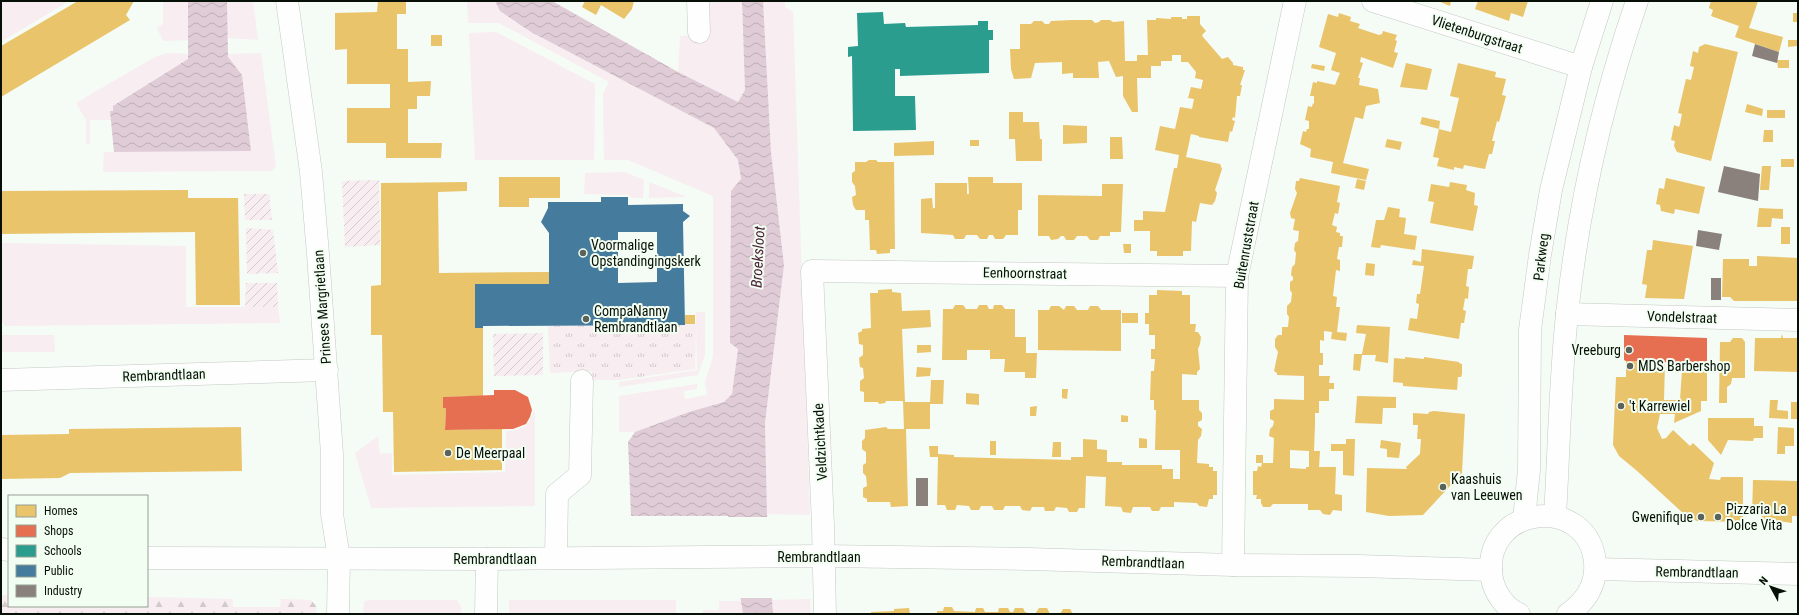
<svg xmlns="http://www.w3.org/2000/svg" width="1799" height="615" font-family="'Roboto Condensed',sans-serif">
  <defs>
    <pattern id="forest-firs" width="22" height="20" patternUnits="userSpaceOnUse"><rect width="22" height="20" fill="#f8edf1"/><path d="M5 1l3.5 6h-7zM16 11l3.5 6h-7z" fill="#d3cacd"/></pattern>
    <pattern id="park-tufts" width="24" height="20" patternUnits="userSpaceOnUse"><rect width="24" height="20" fill="#f8edf1"/><path d="M3 7l-1-3M5 7V3M7 7l1-3M15 17l-1-3M17 17v-4M19 17l1-3" fill="none" stroke="#d3cacd"/></pattern>
    <pattern id="garden-furrows" width="10" height="10" patternUnits="userSpaceOnUse"><rect width="10" height="10" fill="#f8edf1"/><path d="M-1 1l2-2M0 10L10 0M9 11l2-2" fill="none" stroke="#d3cacd"/></pattern>
    <pattern id="water-waves" width="16" height="10" patternUnits="userSpaceOnUse"><rect width="16" height="10" fill="#e0ccd6"/><path d="M0 5q4-4 8 0t8 0" fill="none" stroke="#bfaeb6"/></pattern>
  </defs>
  <rect width="100%" height="100%" fill="#f5fbf5"/>
  <g fill="#f8edf1">
    <path d="M1,1H69L1,42Z"/>
    <path d="M163,1H188V40L163,41L157,28L163,24Z"/>
    <path d="M227,1H253L258,40L227,38Z"/>
    <path d="M467,1H495L500,11L531,32L714,128L738,160L741,180L731,191L730,343L738,349L732,394L725,402L689,412L635,432H619V396L697,384V389L684,391L685,399L707,395L705,382L713,357V196L628,160H604L603,94L609,82L499,23H468Z"/>
    <path d="M711,1H742L745,90L738,102L678,72L680,36L710,35L709,5Z"/>
    <path d="M763,1H785V7L793,12L810,515L767,514L765,423L784,265L771,152Z"/>
    <path d="M496,32L595,84L594,160H475L469,33Z"/>
    <path d="M168,53L188,54V59L113,106V111H110L111,120H90V144H86V120L76,103L155,57Z"/>
    <path d="M261,53L276,167L272,171L103,172L104,152L251,151L242,75L228,57V54Z"/>
    <path d="M625,172L644,180L643,198H631L629,195L584,194L585,173Z"/>
    <path d="M649,182L687,197L649,198Z"/>
    <path d="M1,243L186,246V307H278L280,323L5,326L1,320Z"/>
    <path d="M696,312H705V355L698,375L619,387V382L697,370Z"/>
    <path d="M1,335H54L55,352H1Z"/>
    <path d="M535,409V506L371,508L355,453L378,436L380,454L392,453V475L505,472L506,431C524,430 528,426 535,409Z"/>
    <path d="M810,599L811,614H773V600Z"/>
    <path d="M368,600H456C460,604 463,608 461,614H363L364,602Z"/>
    <rect x="509" y="600" width="167" height="14"/>
    <path d="M719,601H742L743,614H703V610H719Z"/>
  </g>
  <path fill="url(#forest-firs)" d="M1,595H9V606H147V597L233,599V607H280L281,599L311,600L316,606L317,614H1Z"/>
  <path fill="url(#park-tufts)" d="M696,324L695,369L618,380H593L592,371L550,373L548,326Z"/>
  <g fill="url(#garden-furrows)">
    <path d="M379,180L380,245L345,247L342,181Z"/>
    <path d="M244,194H269L272,220H245Z"/>
    <path d="M246,228L273,230L278,273L247,274Z"/>
    <path d="M246,283H277L278,307H245Z"/>
    <path d="M543,333V375L494,376L493,334Z"/>
  </g>
  <g fill="url(#water-waves)">
    <path d="M188,1H227L228,57L242,75L251,151L114,152L110,111H113V106L188,59Z"/>
    <path d="M495,1H552L678,72L738,102L745,90L742,1H763L771,152L784,265L765,423L767,514L773,614H743L728,516H631L628,442L635,432L689,412L724,402L732,394L738,349L730,343L731,191L741,179L738,160L714,128L531,32L500,11Z"/>
  </g>
  <path fill="#f5fbf5" d="M690,517H770L775,598H740L726,517Z"/>
  <g fill="#e9c46a" fill-rule="evenodd">
    <path d="M78,1H134L126,15L130,20L1,97V46Z"/>
    <path d="M378,1H406V14H397V49H408V82L431,81L430,96H417V109H408V143H442L441,158H386V143H347V108H390V84H347V49L335,50V13L377,12Z"/>
    <path d="M585,1H634L632,9L624,19L601,5L596,15L582,7Z"/>
    <path d="M1438,1H1451L1450,6Z"/>
    <path d="M1478,1H1528L1523,17L1511,13L1509,21L1475,9Z"/>
    <path d="M1711,1H1758L1749,28L1783,37L1779,52L1735,37L1739,26L1711,16L1713,10L1709,8Z"/>
    <path d="M1339,13L1351,17L1350,21L1360,24L1358,28L1379,35L1382,34L1383,31L1397,35L1395,40L1397,41L1394,52L1398,53L1393,68L1361,57L1360,62L1363,63L1358,78H1360L1359,85L1378,89L1380,103L1366,106L1363,119L1355,117L1343,163L1369,169L1366,180L1331,173L1333,162L1310,157L1311,149L1300,144L1303,131L1306,132L1307,129H1309V121L1305,120L1308,106L1312,107L1313,103L1314,104V96H1310L1313,82L1317,83V81L1335,85L1340,73L1331,70L1336,53L1319,47L1328,14L1338,17Z"/>
    <rect x="1793" y="13" width="5" height="9"/>
    <path d="M1187,16H1200V24L1206,31L1202,35L1203,37L1222,59L1228,57L1233,63V65L1243,67V70H1245L1240,85H1242L1240,96H1237L1235,118L1233,117L1232,120L1235,121L1232,132L1230,131L1228,142L1199,137V136L1191,134L1186,157L1220,164L1222,169L1215,190L1217,193L1215,201L1212,205L1200,203L1196,222L1192,221L1191,251H1183V256H1157V251H1150V231H1134V220H1143V211L1165,212L1174,168H1177L1179,155L1155,150L1160,126L1175,129L1180,107L1192,109L1194,99L1188,98L1191,87L1201,89L1203,80L1195,78L1196,72L1188,62H1181V55H1172V61H1161V66H1151V78H1137L1138,112H1132L1123,96V76L1116,77L1109,61L1098,62L1099,78H1073V73L1062,74V62L1035,63L1031,78L1014,79L1011,69L1010,49H1020V24H1031L1034,21H1042L1045,24H1049L1051,21L1072,20H1092L1095,23L1099,22L1101,20H1110L1113,22L1124,21L1125,61H1137V55H1148L1147,20H1156V18L1171,19V17H1182V19H1187Z"/>
    <rect x="431" y="35" width="11" height="11"/>
    <path d="M1788,40H1797V46L1788,47Z"/>
    <path d="M1705,44L1738,52L1711,161L1677,152L1674,146L1675,141L1671,140L1674,125L1679,127L1680,124L1682,114L1678,113L1686,79L1691,80L1694,67L1690,66L1693,51L1698,53L1699,47Z"/>
    <path d="M1777,60H1789V68H1778Z"/>
    <path d="M1406,63L1432,69L1427,90L1400,87Z"/>
    <path d="M1458,63L1496,72L1495,77L1506,79L1502,95L1506,96L1499,122L1497,121L1492,141H1495L1492,154H1489L1485,169L1464,165L1463,169L1454,167V170L1437,166L1439,158L1433,157L1439,129L1451,132L1459,98L1450,96Z"/>
    <path d="M1312,64L1325,66L1324,71L1311,68Z"/>
    <path d="M1747,104L1763,109L1762,116L1745,112Z"/>
    <rect x="1767" y="110" width="18" height="8"/>
    <path d="M1009,112H1023V122H1039L1040,139H1042V161H1016L1015,139H1009Z"/>
    <path d="M1422,117L1440,121L1439,129L1420,124Z"/>
    <path d="M1063,125L1087,126V143L1063,144Z"/>
    <path d="M1764,130H1773V142H1763Z"/>
    <path d="M1110,137H1122L1123,159H1110Z"/>
    <path d="M1387,139L1402,142L1400,150L1385,147Z"/>
    <rect x="970" y="140" width="9" height="6"/>
    <path d="M934,141V155L894,156V143Z"/>
    <rect x="1781" y="159" width="13" height="8"/>
    <path d="M869,160H876L878,162H894L895,249H890V253L877,254L876,250H870L869,220H865V210H856L853,205L852,197L856,195L855,186L852,182V173L855,171V162H866Z"/>
    <path d="M1762,166H1771L1769,190H1760Z"/>
    <path d="M499,177H560V198H529V207H499Z"/>
    <path d="M968,177H993V183H1022V210H1018V235H1006L1003,239H995L993,235H989L987,239H980L977,235H966L964,239H955L953,235L921,233V199L932,198L933,208L924,209L935,208V183H967V194H969Z"/>
    <path d="M1300,178L1340,186L1337,202L1340,203L1338,214L1335,213L1332,225L1337,227L1336,232L1340,233V236H1343L1342,247H1339L1337,259L1340,260V271L1336,270L1333,296L1337,297L1336,307H1340L1337,332L1347,333L1346,341L1331,339L1332,332L1324,331V341L1320,340V353H1323V365H1319V376H1330L1329,383H1334V389H1329V401H1319V413H1315V425L1314,451H1320L1319,467H1336L1335,494L1342,495V511L1333,510L1330,515L1323,514L1320,510H1308V504H1273L1270,507H1263L1261,503V499H1256L1257,495H1253V471H1257L1258,466L1261,467L1262,463H1256V455H1263V463H1273L1274,438L1269,436L1270,429L1273,426L1274,421L1270,419V411L1274,409V399L1304,400V376L1277,375V373L1274,371L1278,352L1275,347V339L1278,335H1282V327H1288L1289,317L1287,314V306L1291,302L1292,293L1290,290V282L1293,280V277L1291,275L1292,267L1295,264L1296,253L1294,250L1295,243L1298,241L1299,231L1293,230L1295,219L1291,218L1290,213L1297,193L1295,189L1296,181H1299ZM1290,450L1309,451V467H1306V469L1290,468Z"/>
    <path d="M1666,178L1705,187L1699,214L1675,209L1674,214L1661,211L1660,205L1656,204L1659,188L1664,189Z"/>
    <path d="M1357,179L1366,181L1364,190L1355,188Z"/>
    <path d="M467,182V191L438,192L439,273L549,272V284H475V328H483V396L443,397V408H446L445,430L502,429V470L394,472L393,412H383L382,335H371V286L381,285V183Z"/>
    <path d="M1450,182L1467,185L1466,190L1475,193L1474,205L1478,206L1473,231L1430,223L1434,202L1428,201L1431,184L1449,187Z"/>
    <path d="M1102,184H1123L1121,232H1110V236H1100L1098,240H1090L1087,236H1077L1074,240H1066L1064,236H1061L1058,239L1051,240L1049,236H1038V195L1102,196Z"/>
    <path d="M188,190V198H238L240,305H196L195,232L1,234V191Z"/>
    <path d="M1388,207L1400,209L1399,217L1406,218L1404,234L1417,236L1415,250L1381,245L1380,248L1371,247L1376,220H1384Z"/>
    <path d="M1759,208L1783,209V219L1772,218L1771,227H1757Z"/>
    <rect x="1781" y="227" width="9" height="17"/>
    <path d="M1653,240L1693,246L1684,299L1645,298L1647,285L1642,284L1647,250H1652Z"/>
    <path d="M1123,244H1131V253H1124Z"/>
    <path d="M1422,249L1474,256L1472,269H1468L1466,286L1469,287L1468,299L1465,298L1463,310L1466,311L1464,323H1461L1459,339L1408,330L1410,318L1417,319L1419,304L1416,303L1417,294H1420L1424,266L1412,265L1413,260L1421,262Z"/>
    <path d="M1757,256L1798,258V301H1734L1730,297H1722L1723,259H1749V266H1757Z"/>
    <path d="M1366,263L1375,264L1374,276L1365,275Z"/>
    <path d="M892,289V292L901,293L902,311L930,310L931,327L902,329L905,402H930L931,380H944L943,404H930V429H906L908,506L891,507L890,502H867V499L863,497V488L867,486L866,476L863,473V465L866,463V452L862,449V441L865,438V430L886,427L888,429H904L903,401H886L885,403L879,404L878,402H864V392L860,391V381L864,378L863,368L860,367L859,358L863,355V345L859,344L858,333L862,331V329L871,328L870,293H878V290Z"/>
    <path d="M1157,290L1182,291V295H1190V324H1196L1195,332H1198L1201,337L1200,344L1198,349L1200,369L1197,372V375L1182,374V400H1199V410L1202,413V420L1198,422V426L1202,429L1201,436L1198,440L1197,463L1209,464V467H1213V471H1217V495H1213V499H1209L1207,507L1199,506L1197,503L1174,502V507H1161L1159,511H1152L1150,507H1133L1131,513L1123,512L1121,507L1105,506L1106,477L1086,476L1085,508H1079L1077,512H1069L1067,508L1056,507L1054,511H1045L1044,507H1032L1030,511L1022,510L1020,506H1005L1003,510H994L992,506H981L979,510H971L969,506L957,505L955,510H947L945,505H937L938,457H930L929,446H938V454L954,455V457L1071,460V457H1083V439L1097,440V449L1107,450V462H1122V465H1162V469H1173V479H1180V450H1155L1156,410H1154V400H1150L1151,371H1154L1155,359H1151V349H1155V335H1149V324H1145V313H1149V295H1157Z"/>
    <path d="M955,305H963L966,309H977L979,305H987L989,309H993L994,305H1002L1005,309H1015V337H1026V353H1037L1036,378H1025V372H1004L1005,359H990V350H967V360H942L943,309H953Z"/>
    <path d="M1051,306H1059L1064,310L1066,306H1074L1077,310H1088L1090,306H1098L1101,310H1121V351L1038,350V310H1049Z"/>
    <rect x="1122" y="313" width="16" height="10"/>
    <rect x="685" y="315" width="10" height="9"/>
    <path d="M1357,325L1390,327L1388,363L1375,361L1376,355H1362L1360,371L1353,370L1354,354H1362L1366,334L1356,333Z"/>
    <path d="M1782,334L1783,338H1798V372L1754,371L1755,338H1781Z"/>
    <path d="M1733,338H1742L1745,342V378H1732L1731,384L1727,387V403H1719L1720,342H1730Z"/>
    <path d="M917,345H931V352L917,353Z"/>
    <path d="M1405,357L1424,359V357L1459,362V363L1462,364V374L1461,377H1458L1457,390L1403,386V383L1393,382L1394,358L1405,359Z"/>
    <path d="M1626,361L1665,363L1664,400H1680L1682,370L1707,371V401H1701V411L1674,423L1675,414H1660L1657,428L1662,439L1666,438L1673,430L1690,446L1693,443L1714,463L1709,479L1720,480L1721,477H1743V522L1697,521L1686,515L1684,516V514L1636,470L1619,456L1613,445L1616,377H1626Z"/>
    <path d="M917,367L931,368L930,376L916,377Z"/>
    <path d="M1062,389H1068L1067,399L1062,398Z"/>
    <path d="M966,393L979,394V405L966,404Z"/>
    <path d="M1357,396L1396,397V408H1383L1382,424L1355,423Z"/>
    <path d="M1770,400H1778L1777,410L1788,411V419L1769,418Z"/>
    <rect x="1791" y="402" width="7" height="17"/>
    <path d="M1037,406L1036,416H1030V407Z"/>
    <path d="M1434,411L1465,414L1462,473L1423,515L1389,516L1366,512L1367,468L1407,469L1406,467L1420,454L1421,439H1417L1418,425H1413V413L1428,414L1429,412Z"/>
    <path d="M1121,415L1128,416V422H1121Z"/>
    <path d="M1708,418H1754V426H1763V438H1754L1753,441L1728,440L1721,455L1708,440Z"/>
    <path d="M241,427L242,471L70,473L60,478L1,479V435L69,434V429Z"/>
    <path d="M1778,427L1794,428V446H1785V454H1777Z"/>
    <path d="M1139,438L1147,439V448H1139Z"/>
    <path d="M1346,439H1355L1354,476L1343,475V451H1331V444H1346Z"/>
    <path d="M1381,440L1401,443L1399,458L1387,457V449L1380,448Z"/>
    <rect x="990" y="441" width="6" height="14"/>
    <path d="M1053,442H1061V457H1052Z"/>
    <path d="M1753,480L1798,481V516H1792V523L1778,521L1776,522L1761,521L1762,515H1752Z"/>
    <path d="M944,607H952L954,611L975,612L976,608H983L985,612H998L999,608H1008L1010,612H1013L1015,608H1023L1025,612L1031,614H937V611H943Z"/>
    <path d="M909,608L910,614H871V612L894,611V609Z"/>
    <path d="M1039,608H1047L1050,614H1035Z"/>
    <path d="M1063,609H1070L1073,614H1060Z"/>
  </g>
  <g fill="#e76f51">
    <path d="M1624,335L1707,338V371L1682,370L1683,363L1626,361L1624,360Z"/>
    <path d="M494,390H515L528,397L532,410L530,417L526,424L513,429L445,430L446,408H443V397L494,395Z"/>
  </g>
  <path fill="#2a9d8f" d="M883,12L884,24L905,23L906,27L978,25V21H988V30H993V40H989V73L900,76V69H895V96H915L916,130L853,131L852,56L848,57V47L858,46L857,13Z"/>
  <path fill="#457b9d" fill-rule="evenodd" d="M601,197H628V205L683,204V211L690,216L683,222L685,325L483,326V328H475V284H549V233L541,222L548,208V202H601ZM618,232H657V282L618,283Z"/>
  <g fill="#8a817c">
    <path d="M1755,44L1779,52L1777,63L1752,56Z"/>
    <path d="M1724,166L1760,174L1758,201L1718,192Z"/>
    <path d="M1698,230L1722,234L1719,250L1696,246Z"/>
    <rect x="1711" y="278" width="10" height="22"/>
    <rect x="916" y="478" width="12" height="28"/>
  </g>
  <g fill="none" stroke-linecap="round" stroke-linejoin="round">
    <g stroke="#c2cac1" stroke-width="23">
      <g id="minor">
        <path d="M287,1L311,172L318,254L332,454V514L339,558L338,614"/>
        <path d="M698,1L699,32"/>
        <path d="M1373,1L1581,67"/>
        <path d="M1567,314L1798,320"/>
        <path d="M1,380L327,370"/>
        <path d="M1555,516C1559,449 1560,381 1567,314C1578,210 1603,100 1637,1"/>
        <path d="M1524,519L1529,470L1530,330L1540,255L1551,190L1581,67L1602,1"/>
        <path d="M1,549L9,550"/>
        <path d="M147,558L487,559L824,556L1028,559L1233,565L1359,566L1491,570"/>
        <path d="M556,558L557,494L580,475L582,381"/>
        <path d="M1233,565L1237,276L1295,1"/>
        <path d="M1596,569L1798,574"/>
        <path d="M486,614L487,559"/>
        <path d="M825,614L823,525L812,271L1237,276"/>
        <path d="M1519,614C1505,608 1495,593 1492,579C1479,505 1589,492 1595,563C1597,585 1585,602 1568,614"/>
      </g>
    </g>
    <use href="#minor" stroke="#fefefe" stroke-width="22"/>
  </g>
  <g fill="#5a625a" stroke="#f3fef2" stroke-width="1.5">
    <circle cx="583" cy="253" r="4"/>
    <circle cx="586" cy="319" r="4"/>
    <circle cx="1629" cy="350" r="4"/>
    <circle cx="1630" cy="366" r="4"/>
    <circle cx="1621" cy="406" r="4"/>
    <circle cx="448" cy="453" r="4"/>
    <circle cx="1443" cy="487" r="4"/>
    <circle cx="1701" cy="517" r="4"/>
    <circle cx="1718" cy="517" r="4"/>
  </g>
  <g text-anchor="middle" stroke-width="4" stroke-linejoin="round" paint-order="stroke">
    <g font-size="14" fill="#071007" stroke="#f3fef2">
      <text transform="translate(1477 34) rotate(18)" y="5">Vlietenburgstraat</text>
      <text transform="translate(1246 245) rotate(-80)" y="5">Buitenruststraat</text>
      <text transform="translate(1541 257) rotate(-83)" y="5">Parkweg</text>
      <text transform="translate(1025 273) rotate(1)" y="5">Eenhoornstraat</text>
      <text transform="translate(322 307) rotate(-94)" y="5">Prinses Margrietlaan</text>
      <text transform="translate(1682 317) rotate(2)" y="5">Vondelstraat</text>
      <text transform="translate(164 375) rotate(-2)" y="5">Rembrandtlaan</text>
      <text transform="translate(820 442) rotate(-93)" y="5">Veldzichtkade</text>
      <text x="819" y="562">Rembrandtlaan</text>
      <text x="495" y="564">Rembrandtlaan</text>
      <text transform="translate(1143 562) rotate(2)" y="5">Rembrandtlaan</text>
      <text transform="translate(1697 572) rotate(1)" y="5">Rembrandtlaan</text>
    </g>
    <g font-size="14" fill="#071007" stroke="#f3fef2" text-anchor="start">
      <text x="591" y="250">Voormalige<tspan x="591" dy="16">Opstandingingskerk</tspan></text>
      <text x="594" y="316">CompaNanny<tspan x="594" dy="16">Rembrandtlaan</tspan></text>
      <text x="1621" y="355" text-anchor="end">Vreeburg</text>
      <text x="1638" y="371">MDS Barbershop</text>
      <text x="1629" y="411">'t Karrewiel</text>
      <text x="456" y="458">De Meerpaal</text>
      <text x="1451" y="484">Kaashuis<tspan x="1451" dy="16">van Leeuwen</tspan></text>
      <text x="1726" y="514">Pizzaria La<tspan x="1726" dy="16">Dolce Vita</tspan></text>
      <text x="1693" y="522" text-anchor="end">Gwenifique</text>
    </g>
    <g font-size="15" font-style="italic" fill="#4b2139" stroke="#f3fef2">
      <text transform="translate(758 257) rotate(-87)" y="5">Broeksloot</text>
    </g>
  </g>
  <rect width="1799" height="615" fill="none" stroke="#071007" stroke-width="4"/>
  <rect x="8" y="495" width="140" height="112" fill="#f3fef2" stroke="#959f94"/>
  <rect x="16" y="505" width="20" height="12" fill="#e9c46a" stroke="#959f94"/>
  <text x="44" y="515" font-size="12" fill="#071007">Homes</text>
  <rect x="16" y="525" width="20" height="12" fill="#e76f51" stroke="#959f94"/>
  <text x="44" y="535" font-size="12" fill="#071007">Shops</text>
  <rect x="16" y="545" width="20" height="12" fill="#2a9d8f" stroke="#959f94"/>
  <text x="44" y="555" font-size="12" fill="#071007">Schools</text>
  <rect x="16" y="565" width="20" height="12" fill="#457b9d" stroke="#959f94"/>
  <text x="44" y="575" font-size="12" fill="#071007">Public</text>
  <rect x="16" y="585" width="20" height="12" fill="#8a817c" stroke="#959f94"/>
  <text x="44" y="595" font-size="12" fill="#071007">Industry</text>
  <g transform="translate(1771 587) rotate(310)" stroke="#f3fef2" stroke-width="3" paint-order="stroke">
  <path d="M0-3L7 15L0 10L-7 15Z" fill="#071007"/>
  <text y="-6" font-size="11" font-weight="bold" text-anchor="middle" fill="#071007">N</text>
  </g>
</svg>
